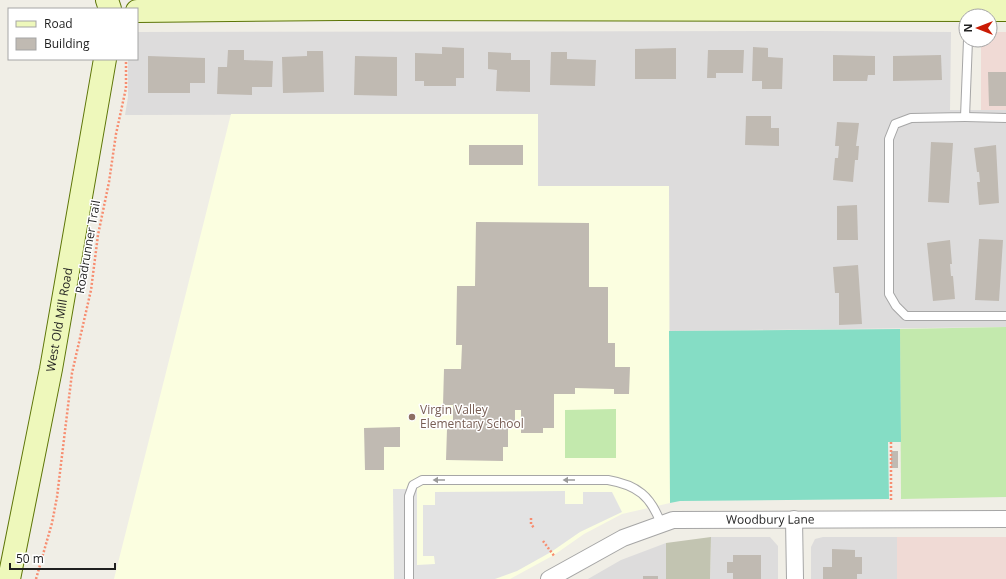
<svg xmlns="http://www.w3.org/2000/svg" width="1006" height="579" font-family="'Open Sans',sans-serif">
  <rect width="100%" height="100%" fill="#f0eee6"/>
  <g fill="#dddcdc">
    <path d="M820,31L951,32L950,110H1006V327L669,331V187L538,186V114L125,115L128,97V59H137V32Z"/>
    <path d="M711,537H770L778,546V579H710Z"/>
    <path d="M823,537H897V579H811V547L815,539Z"/>
    <path d="M666,543V579H588L621,560Z"/>
  </g>
  <g fill="#f0dad5">
    <path d="M990,32H1006V110H981V40H990Z"/>
    <rect x="897" y="537" width="109" height="42"/>
  </g>
  <path fill="#fbfee0" d="M231,114H538V186H669L670,503L622,514L584,534L554,555L510,579H114Z"/>
  <path fill="#c2c4b1" d="M711,537L710,579H666V543Z"/>
  <g fill="#c3e9ad">
    <path d="M1006,327V497L901,499L900,329Z"/>
    <path d="M616,409V458H565V410Z"/>
  </g>
  <path fill="#85ddc5" d="M900,329L901,442H888L889,499L680,501L670,503L669,331Z"/>
  <path fill="#e3e3e3" d="M393,489H417V565L435,564L434,556H423V505H435V492L565,491V504H583V492H612L622,512L580,532L551,552L517,571L495,579H394Z"/>
  <g fill="#c0bab2">
    <path d="M442,47L464,48V78H456V86H424V81H415V53L442,54Z"/>
    <path d="M753,47L768,48V57L783,58L782,89H762V81H752Z"/>
    <path d="M676,48V79H635V49Z"/>
    <path d="M228,50H244V60L273,61L272,87H252V95L217,94L218,67H227Z"/>
    <path d="M708,50H744L743,73H716V78H707Z"/>
    <path d="M307,51H323L324,92L283,93L282,57L307,56Z"/>
    <path d="M488,52L511,53V60H530V92L496,91L497,70L488,69Z"/>
    <path d="M551,52H567V59L596,60L595,86L550,85Z"/>
    <path d="M833,55L875,56V75H868L867,81H833Z"/>
    <path d="M941,55L942,80L893,81V56Z"/>
    <path d="M148,56L205,58V83H190V93H148Z"/>
    <path d="M355,56L397,57V96L354,95Z"/>
    <path d="M988,72H1006V106H989Z"/>
    <path d="M746,116H771V128H779V146L745,145Z"/>
    <path d="M837,122L859,123L856,146H859L858,160H855L853,182L833,180L835,158H838L839,146H835Z"/>
    <path d="M931,142L953,143L949,203L928,202Z"/>
    <rect x="469" y="145" width="54" height="20"/>
    <path d="M996,145L999,203L979,205L977,182H980L979,172H977L974,148Z"/>
    <path d="M857,205L858,240H837V206Z"/>
    <path d="M476,222L589,223V287H608V343H615V367H630L629,394H614V389L575,388V394H554V428H543V433H521V410H515V423H508V447H503V461L446,460L447,429H453V405H443L444,369H461L462,345H456L457,286H475Z"/>
    <path d="M979,239L1003,240L999,301L975,300Z"/>
    <path d="M950,240L952,264H950L951,276H953L955,299L933,301L927,243Z"/>
    <path d="M858,265L862,324L839,325V293H835L833,267Z"/>
    <path d="M400,427V447H384V470H365L364,428Z"/>
    <rect x="891" y="451" width="7" height="17"/>
    <path d="M832,549L855,550V557H862V574H857V579H823V567H832Z"/>
    <path d="M733,555H761V579H733V573H727V562H733Z"/>
    <rect x="643" y="576" width="15" height="3"/>
  </g>
  <g fill="none" stroke-linecap="round" stroke-linejoin="round">
    <g stroke="#a6a6a6" stroke-width="10">
      <g id="lane">
        <path d="M968,40L965,117L911,118L895,124L889,139V294L896,306L906,316H1006"/>
        <path d="M965,117L1006,118"/>
        <path d="M409,579V496L413,485L422,480H608C637,485 651,496 661,524"/>
      </g>
    </g>
    <g stroke="#a6a6a6" stroke-width="18">
      <g id="street">
        <path d="M794,519L795,579"/>
        <path id="s1" d="M549,579L623,538L673,520L1006,519"/>
      </g>
    </g>
    <g stroke="#5d7507" stroke-width="24">
      <g id="secondary">
        <path d="M107,0L110,9"/>
        <path d="M137,11L341,9L1006,10"/>
        <path id="s2" d="M9,579L51,369L105,59"/>
      </g>
    </g>
    <g stroke="#f78d70" stroke-width="2.5" stroke-dasharray="2 2" stroke-linecap="butt">
      <path d="M891,442V501"/>
      <path d="M531,518V524L534,528"/>
      <path d="M543,541L555,557"/>
      <path d="M36,579L52,523L57,497L72,373L91,290L98,235L109,182L116,134L126,88V59"/>
    </g>
    <use href="#lane" stroke="#fff" stroke-width="8"/>
    <use href="#street" stroke="#fff" stroke-width="16"/>
    <use href="#secondary" stroke="#eef8bb" stroke-width="22"/>
  </g>
  <defs><path id="oneway-solid" d="M-6-.8H1V-3.2L6.5 0L1 3.2V.8H-6Z"/></defs>
  <g fill="#9a9a9a">
    <use href="#oneway-solid" transform="translate(439 480) rotate(-180)"/>
    <use href="#oneway-solid" transform="translate(569 480) rotate(-180)"/>
  </g>
  <circle fill="#8d6e63" stroke="#fff" stroke-width="1.5" cx="412" cy="417" r="4"/>
  <g text-anchor="middle" stroke-width="3" stroke-linejoin="round" paint-order="stroke">
    <g font-size="12" fill="#1f1f1f" stroke="#fff">
      <text transform="translate(88 247) rotate(-80)" y="4">Roadrunner Trail</text>
      <text dy="4" stroke="none"><textPath href="#s2" startOffset="264">West Old Mill Road</textPath></text>
      <text dy="4" stroke="none"><textPath href="#s1" startOffset="235">Woodbury Lane</textPath></text>
    </g>
    <g font-size="12" fill="#785e54" stroke="#fff" text-anchor="start">
      <text x="420" y="414">Virgin Valley<tspan x="420" dy="14">Elementary School</tspan></text>
    </g>
  </g>
  <rect x="8" y="8" width="130" height="52" fill="#ffffff" stroke="#a5a5a5"/>
  <rect x="16" y="21" width="20" height="6" fill="#eef8bb" stroke="#a5a5a5"/>
  <text x="44" y="28" font-size="12" fill="#1f1f1f">Road</text>
  <rect x="16" y="38" width="20" height="12" fill="#c0bab2" stroke="#a5a5a5"/>
  <text x="44" y="48" font-size="12" fill="#1f1f1f">Building</text>
  <g transform="translate(978 28) rotate(270)"><circle r="19" fill="#ffffff" stroke="#a5a5a5"/>
  <path d="M0-3L7 15L0 10L-7 15Z" fill="#ca1b04"/>
  <text y="-6" font-size="11" font-weight="bold" text-anchor="middle" fill="#1f1f1f">N</text>
  </g>
  <path d="M10 563v6h105v-6" fill="none" stroke="#1f1f1f" stroke-width="2"/>
  <text x="16" y="563" font-size="12" fill="#1f1f1f" stroke="#ffffff" stroke-width="3" paint-order="stroke">50 m</text>
</svg>
